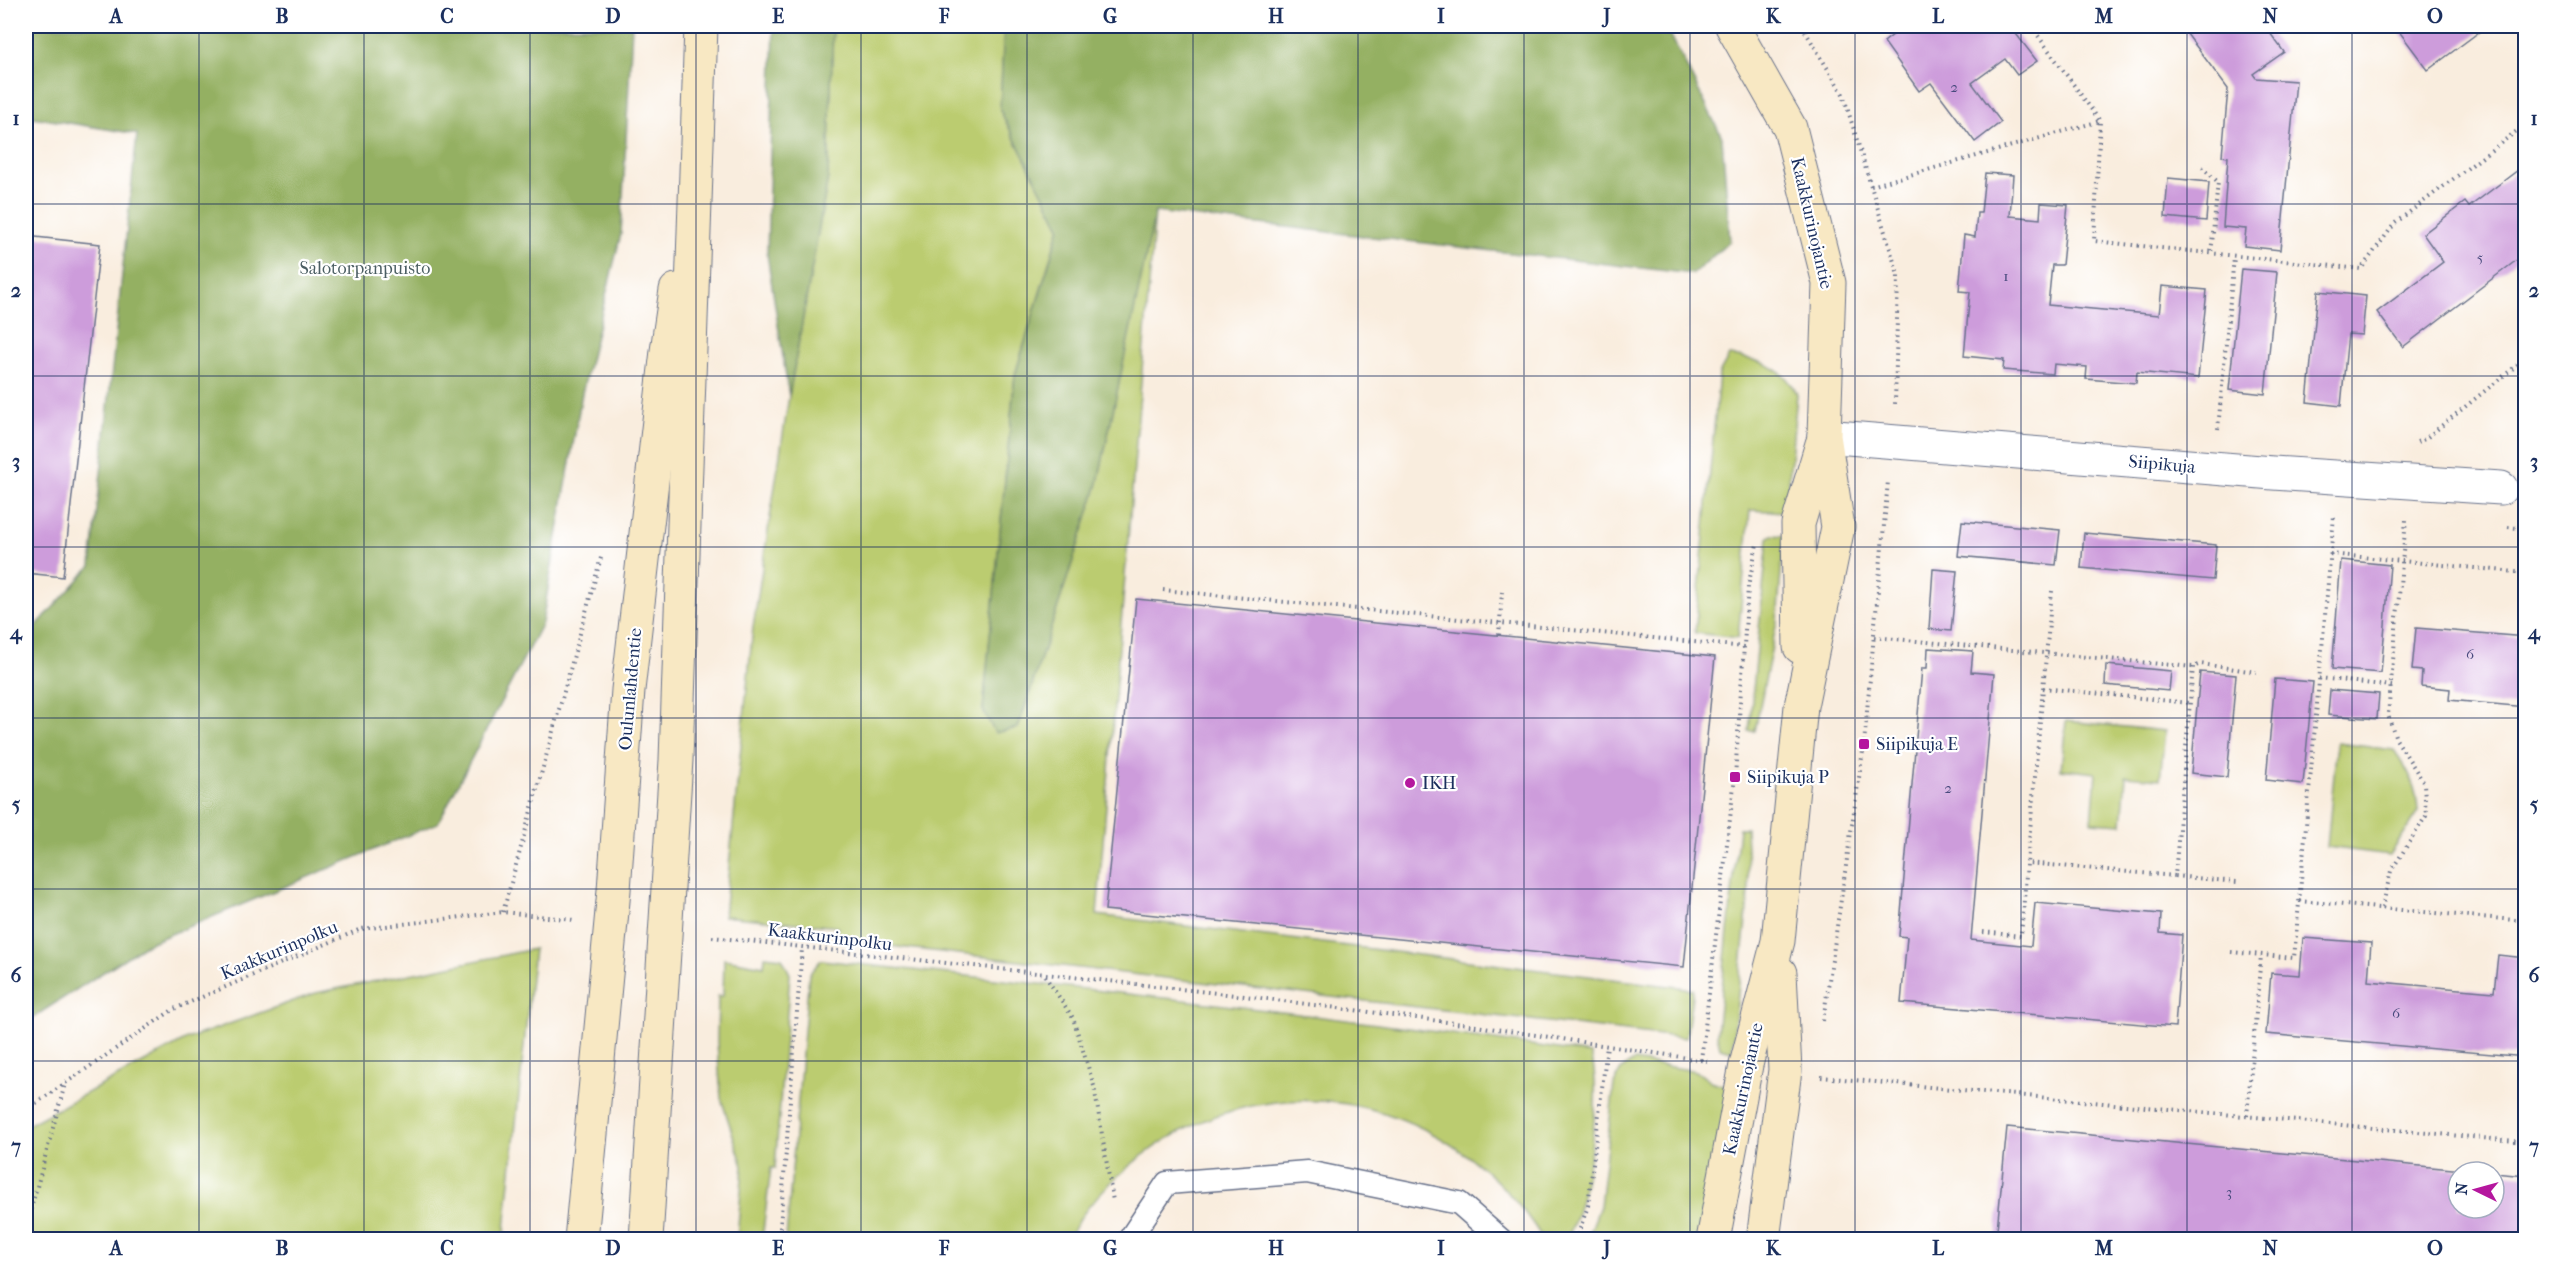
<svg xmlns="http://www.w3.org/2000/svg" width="2551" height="1265" font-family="'IM FELL French Canon',serif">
  <rect width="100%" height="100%" fill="#fff"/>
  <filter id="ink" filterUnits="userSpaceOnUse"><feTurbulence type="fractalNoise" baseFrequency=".0167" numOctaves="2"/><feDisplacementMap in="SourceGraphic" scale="12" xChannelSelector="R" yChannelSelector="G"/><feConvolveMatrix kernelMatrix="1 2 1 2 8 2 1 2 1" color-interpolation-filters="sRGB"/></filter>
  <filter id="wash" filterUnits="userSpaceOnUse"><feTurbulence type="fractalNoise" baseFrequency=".008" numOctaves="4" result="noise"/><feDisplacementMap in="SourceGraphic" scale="24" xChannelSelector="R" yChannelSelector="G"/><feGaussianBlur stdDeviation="1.35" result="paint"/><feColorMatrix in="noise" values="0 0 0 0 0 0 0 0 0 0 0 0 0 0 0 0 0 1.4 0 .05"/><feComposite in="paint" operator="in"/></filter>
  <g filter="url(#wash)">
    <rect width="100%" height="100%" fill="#f9edde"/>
    <g fill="#bbcc6f" stroke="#6b7e66" stroke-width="1.5">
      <path d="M833,26H1004L1000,110L1060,227L1015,375L983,710L995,732L1018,728L1097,487L1155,212L1097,915L1693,989L1686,1038L837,940L838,927L724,916L753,627L789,396L828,177Z"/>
      <path d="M1729,356C1758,359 1784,366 1797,394L1786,512L1750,510L1738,638L1695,633L1719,374Z"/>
      <path d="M1772,535L1784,536L1777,621L1755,731H1749L1768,538Z"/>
      <path d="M2066,721L2165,731L2160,779L2126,776L2122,824L2092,822L2096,773L2061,769Z"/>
      <path d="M2337,743L2394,750C2408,770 2417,787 2418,812L2390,855L2327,847Z"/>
      <path d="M1739,828H1746L1749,891L1732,1051L1720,1048L1717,1034Z"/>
      <path d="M534,949L504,1239H26V1126L187,1039L316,993Z"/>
      <path d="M765,956L782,958L790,974L775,1168H771L762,1239H737L743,1166L721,1098L717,1042L718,996H723L724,959L764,966Z"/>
      <path d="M821,960C1078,988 1336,1015 1591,1054C1603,1097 1587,1200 1567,1239H1543C1456,1099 1278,1054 1142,1156C1113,1178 1084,1206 1068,1239H786L809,974Z"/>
      <path d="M1634,1061L1696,1071L1710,1081L1730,1087L1700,1239L1587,1240L1600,1206L1614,1084L1621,1069Z"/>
    </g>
    <g fill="#94b062" stroke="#587060" stroke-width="1.5">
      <path d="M26,26H632L621,234L582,393L542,623L438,823L147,944L26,1022V637L91,566L137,134L26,116Z"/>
      <path d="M774,26H833L828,177L789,396L767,254Z"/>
      <path d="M1004,26H1666L1722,137L1730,241L1693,274L1155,212L1097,487L1018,728L995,733L983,710L1015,375L1060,227L1000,110Z"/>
    </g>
    <g id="blocks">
      <g fill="#cd9cdb">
        <path d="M1888,26H2010L2037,61L2017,75L2005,59L1972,83L2001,122L1975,142L1931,83L1919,91L1884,42L1894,34Z"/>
        <path d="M2181,26H2265L2284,52L2253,74L2256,78L2296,81L2280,250L2244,246L2246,229L2223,227L2228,157L2222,156L2228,89Z"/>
        <path d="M2404,26H2487L2428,70L2398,30Z"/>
        <path d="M2526,164V253L2403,347L2377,312L2443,262L2423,234L2465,202L2469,207Z"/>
        <path d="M1985,173L2013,175L2010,216L2040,219L2041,203L2068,205L2062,265H2052L2048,305L2159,315L2162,286L2207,290L2198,378L2137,372L2136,383L2086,379L2087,367L2054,364L2053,374L2003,370L2004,360L1964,356L1970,292L1959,291L1964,235L1975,237L1977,213H1981Z"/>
        <path d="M2168,178L2209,182L2206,221L2165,217Z"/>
        <path d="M26,236L100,244L63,577L26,573Z"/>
        <path d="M2241,269L2277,272L2265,394L2229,390Z"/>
        <path d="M2318,291L2366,296L2362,335L2348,334L2341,406L2307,402Z"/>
        <path d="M1962,521L2060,530L2056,565L1958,556Z"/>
        <path d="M2084,533L2216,545L2213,580L2081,568Z"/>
        <path d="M2341,560L2390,565L2381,673L2332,669Z"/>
        <path d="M1933,569L1957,571L1951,631L1929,629Z"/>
        <path d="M1136,599L1715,657L1684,967L1105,910Z"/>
        <path d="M2416,628L2526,637V707L2449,700L2450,689L2421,686L2422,671L2412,670Z"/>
        <path d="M1928,648L1973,651L1971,672L1994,674L1971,940L2031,946L2035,903L2161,914L2160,933L2182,935L2175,1027L1901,1003L1907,937L1899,936L1922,668H1927Z"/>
        <path d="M2106,665L2171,671L2169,691L2105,685Z"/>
        <path d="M2200,672L2236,675L2227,777L2191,773Z"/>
        <path d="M2275,679L2313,682L2303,784L2266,780Z"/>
        <path d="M2330,690L2379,694L2377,719L2328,715Z"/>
        <path d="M2303,938L2371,943L2368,981L2494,992L2498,955L2526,958V1057L2266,1034L2271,973L2300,975Z"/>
        <path d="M2007,1127L2463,1170L2458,1172V1208H2494V1173L2526,1176V1240H1996Z"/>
      </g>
    </g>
  </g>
  <g filter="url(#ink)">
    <use href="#blocks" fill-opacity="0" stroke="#69728b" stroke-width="1.5"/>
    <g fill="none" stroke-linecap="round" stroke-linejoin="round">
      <g stroke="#69728b" stroke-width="25">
        <path id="lane" d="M1129,1240L1167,1183L1307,1172L1459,1203L1501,1240"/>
      </g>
      <g stroke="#69728b" stroke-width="35">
        <path id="street" d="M1824,436L2273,473L2501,488"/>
      </g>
      <g stroke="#69728b" stroke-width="35">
        <g id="secondary">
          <path d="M1800,647L1798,524L1822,444"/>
          <path d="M581,1240L614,890L628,690L667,351L676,290"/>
          <path d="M646,1240L676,760L701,26"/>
          <path d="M1713,1240L1746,1065L1778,941L1801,706L1838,527L1824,436L1829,283L1790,128L1732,26"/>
          <path d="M1763,1240L1785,1070L1780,973"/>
        </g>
      </g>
      <g stroke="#69728b" stroke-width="4" stroke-dasharray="1.5 4.5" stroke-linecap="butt">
        <path d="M1802,26L1843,94L1898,275L1895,405"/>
        <path d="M2031,26L2100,121"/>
        <path d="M2202,167L2218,182L2211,254"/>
        <path d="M1871,186L2100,121L2094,241L2361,269L2395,223L2526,124"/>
        <path d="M2218,429L2234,257"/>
        <path d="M2417,442L2425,439L2526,358"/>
        <path d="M2508,527L2526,529"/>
        <path d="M2330,554L2526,573"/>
        <path d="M1163,590L1745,647"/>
        <path d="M2052,591L2027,863L2175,876"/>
        <path d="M1499,635L1502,592"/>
        <path d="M1874,637L2193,667L2201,664L2256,672"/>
        <path d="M2193,667L2175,876L2237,882"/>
        <path d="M2319,678L2392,686"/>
        <path d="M2043,688L2190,703"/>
        <path d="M2299,901L2526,921"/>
        <path d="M2382,908L2391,871L2426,816L2424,783L2396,739L2388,715L2406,520"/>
        <path d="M503,912L602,554"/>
        <path d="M1983,932L2021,936L2027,863"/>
        <path d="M712,937L1244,996L1463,1024L1707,1061"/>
        <path d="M2231,952L2294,958L2334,516"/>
        <path d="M1045,976L1073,1018L1094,1086L1113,1201"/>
        <path d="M1823,1021L1864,744L1888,481"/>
        <path d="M1701,1060L1735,777L1748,587L1757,544"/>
        <path d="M1821,1077L2526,1142"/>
        <path d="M26,1110L174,1009L361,929L503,912L574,920"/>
        <path d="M2247,1116L2261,955"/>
        <path d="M26,1227L65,1084"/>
        <path d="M779,1240L802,948"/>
        <path d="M1576,1240L1588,1206L1607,1046"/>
      </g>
      <use href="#lane" stroke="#fff" stroke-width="22"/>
      <use href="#street" stroke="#fff" stroke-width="33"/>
      <use href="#secondary" stroke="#f8e8c3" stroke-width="33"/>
    </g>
  </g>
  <path fill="none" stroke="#1b2f5e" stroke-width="1.5" stroke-opacity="0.55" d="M199,26V1240M364,26V1240M530,26V1240M696,26V1240M861,26V1240M1027,26V1240M1193,26V1240M1358,26V1240M1524,26V1240M1690,26V1240M1855,26V1240M2021,26V1240M2187,26V1240M2352,26V1240M26,204H2526M26,376H2526M26,547H2526M26,718H2526M26,889H2526M26,1061H2526"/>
  <g fill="#b5179e" stroke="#fff" stroke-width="2">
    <rect x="1858" y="738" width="12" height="12" rx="3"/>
    <rect x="1729" y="771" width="12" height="12" rx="3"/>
    <circle cx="1410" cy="783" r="6"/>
  </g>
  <g text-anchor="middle" stroke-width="4.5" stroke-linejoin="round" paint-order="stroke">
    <g font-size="15" fill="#484a7d">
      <text x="1954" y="92">2</text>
      <text x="2480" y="262">5</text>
      <text x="2006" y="281">1</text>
      <text x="2470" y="659">6</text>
      <text x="1948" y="793">2</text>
      <text x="2396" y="1018">6</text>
      <text x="2229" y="1197">3</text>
    </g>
    <g font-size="18" fill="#1b2f5e" stroke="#fff">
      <text transform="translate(1812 223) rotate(77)" y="6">Kaakkurinojantie</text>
      <text transform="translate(2162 464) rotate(5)" y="6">Siipikuja</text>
      <text transform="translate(630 689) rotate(-85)" y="6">Oulunlahdentie</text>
      <text transform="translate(830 937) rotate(7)" y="6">Kaakkurinpolku</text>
      <text transform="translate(279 950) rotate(-23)" y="6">Kaakkurinpolku</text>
      <text transform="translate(1743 1089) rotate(-78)" y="6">Kaakkurinojantie</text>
    </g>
    <g font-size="18" fill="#4b5e63" stroke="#fff">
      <text x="365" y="274">Salotorpanpuisto</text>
    </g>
    <g font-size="18" fill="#1b2f5e" stroke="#fff" text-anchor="start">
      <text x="1876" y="750">Siipikuja E</text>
      <text x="1747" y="783">Siipikuja P</text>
      <text x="1422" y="789">IKH</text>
    </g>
  </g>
  <rect width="2551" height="1265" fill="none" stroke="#fff" stroke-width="66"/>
  <g transform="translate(2476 1190) rotate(275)"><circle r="28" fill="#ffffff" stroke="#a4acbf" stroke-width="1.5"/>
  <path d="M0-4.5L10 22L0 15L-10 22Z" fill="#b5179e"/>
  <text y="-9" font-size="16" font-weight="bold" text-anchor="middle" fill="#1b2f5e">N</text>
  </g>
  <rect x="33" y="33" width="2485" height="1199" fill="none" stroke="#1b2f5e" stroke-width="2"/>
  <g font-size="20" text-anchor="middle" font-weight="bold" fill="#1b2f5e">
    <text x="116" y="23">A</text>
    <text x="282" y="23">B</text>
    <text x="447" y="23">C</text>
    <text x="613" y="23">D</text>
    <text x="778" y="23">E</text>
    <text x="944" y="23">F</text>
    <text x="1110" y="23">G</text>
    <text x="1276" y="23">H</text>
    <text x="1441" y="23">I</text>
    <text x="1607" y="23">J</text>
    <text x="1773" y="23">K</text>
    <text x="1938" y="23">L</text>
    <text x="2104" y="23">M</text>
    <text x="2270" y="23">N</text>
    <text x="2435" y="23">O</text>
    <text x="16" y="125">1</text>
    <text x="2534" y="125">1</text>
    <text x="16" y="297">2</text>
    <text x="2534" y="297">2</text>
    <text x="16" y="468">3</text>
    <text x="2534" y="468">3</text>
    <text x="16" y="639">4</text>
    <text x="2534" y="639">4</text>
    <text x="16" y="811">5</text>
    <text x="2534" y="811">5</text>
    <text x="16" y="982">6</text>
    <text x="2534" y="982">6</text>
    <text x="16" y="1153">7</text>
    <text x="2534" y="1153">7</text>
    <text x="116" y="1255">A</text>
    <text x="282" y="1255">B</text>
    <text x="447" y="1255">C</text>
    <text x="613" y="1255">D</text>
    <text x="778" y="1255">E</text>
    <text x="944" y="1255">F</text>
    <text x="1110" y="1255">G</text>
    <text x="1276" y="1255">H</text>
    <text x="1441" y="1255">I</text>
    <text x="1607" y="1255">J</text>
    <text x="1773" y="1255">K</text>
    <text x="1938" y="1255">L</text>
    <text x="2104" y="1255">M</text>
    <text x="2270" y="1255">N</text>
    <text x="2435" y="1255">O</text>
  </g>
</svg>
